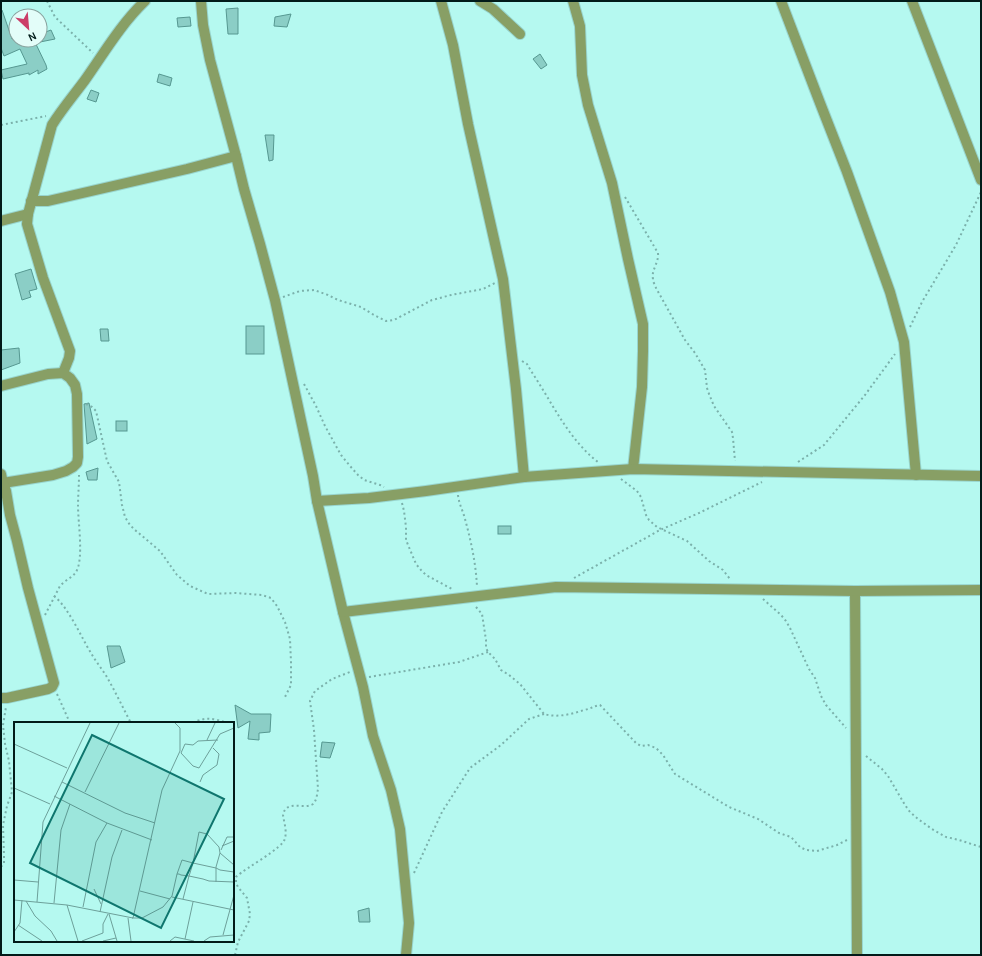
<svg xmlns="http://www.w3.org/2000/svg" width="982" height="956" font-family="Karla,sans-serif">
  <rect width="100%" height="100%" fill="#b5f9f0"/>
  <g fill="#8bcec6" stroke="#569891">
    <path d="M238,8V34H228L226,9Z"/>
    <path d="M1,10H2L12,39L16,38V40H34L46,65L47,69L38,74V70L29,75V73L3,79L1,70L27,64L20,49L4,56L1,48Z"/>
    <path d="M291,14L287,27L274,26L275,17Z"/>
    <path d="M190,17L191,26L178,27L177,18Z"/>
    <path d="M51,30L55,39L40,42V34Z"/>
    <path d="M540,54L547,65L541,69L533,59Z"/>
    <path d="M159,74L172,78L170,86L157,82Z"/>
    <path d="M91,90L99,93L96,102L87,99Z"/>
    <path d="M265,135H274L273,160L269,161Z"/>
    <path d="M31,269L37,289L29,291L31,297L22,300L15,274Z"/>
    <rect x="246" y="326" width="18" height="28"/>
    <path d="M100,329H108L109,341H101Z"/>
    <path d="M19,348L20,363L1,370V350Z"/>
    <path d="M89,403L97,439L87,444L84,404Z"/>
    <rect x="116" y="421" width="11" height="10"/>
    <path d="M98,468L97,480H88L86,472Z"/>
    <rect x="498" y="526" width="13" height="8"/>
    <path d="M107,646H120L125,662L111,668Z"/>
    <path d="M235,705L251,714H271L270,732L259,733V740L248,739L250,721L238,728Z"/>
    <path d="M322,742L335,743L330,758L320,757Z"/>
    <path d="M369,908L370,922H359L358,911Z"/>
  </g>
  <g fill="none" stroke-linecap="round" stroke-linejoin="round">
    <g stroke="#98d5ce" stroke-width="12">
      <g id="street">
        <path d="M201,1L203,25L210,60L236,156L244,189L260,244L275,300L313,476L317,501L343,612L363,687L373,736L391,790L400,829L409,923L406,955"/>
        <path d="M441,1L453,45L468,124L503,279L516,389L524,477"/>
        <path d="M480,1L493,9L520,34"/>
        <path d="M573,1L580,26L582,75L588,105L612,183L628,259L643,324V351L642,387L633,469"/>
        <path d="M781,1L820,103L847,172L890,292L904,342L916,475"/>
        <path d="M912,1L981,180"/>
        <path d="M31,201H48L187,169L236,156"/>
        <path d="M1,221L28,214"/>
        <path d="M63,373L69,358L70,351L43,278L27,224L28,214L52,125C62,109 74,95 85,80C104,53 121,24 145,1"/>
        <path d="M1,386L48,374L63,373L70,378L75,385L77,394L78,457L77,463L73,467L66,471L53,475L3,483L1,474"/>
        <path d="M1,483H3L6,491L10,515L17,541L28,588L54,683L52,687L48,689L7,698H1"/>
        <path d="M317,501L369,498L426,491L524,477L633,469L981,476"/>
        <path d="M855,591L857,955"/>
        <path d="M343,612L556,587L855,591L981,590"/>
      </g>
    </g>
    <g stroke="#7bb1ab" stroke-width="2" stroke-dasharray="2 3" stroke-linecap="butt">
      <path d="M47,1L55,17L93,53"/>
      <path d="M1,125L46,116"/>
      <path d="M625,197L658,253C659,263 651,270 653,279C653,282 655,285 656,288L685,340L695,353L705,370L707,388L709,394L714,406L732,432L733,438L735,461"/>
      <path d="M283,297L300,291L314,290L328,295L338,300L361,307L374,315L386,321L394,320L432,300L451,295L483,289L495,283"/>
      <path d="M910,327L922,302L956,245L981,192"/>
      <path d="M522,361L527,364L531,371C552,402 568,439 598,462"/>
      <path d="M304,384L316,406L325,426L341,455L350,466L358,475L364,480L377,484L380,485L384,487"/>
      <path d="M86,404L92,407L96,411L107,461L119,482L122,505L125,517L130,525L135,530L160,551L177,575L190,586L208,594L235,593L262,595L271,598L277,606L285,622L290,639L291,662V685L284,699"/>
      <path d="M798,462L824,445L865,395L895,354"/>
      <path d="M621,479L637,491L641,497L646,515L649,520L657,527L687,541L709,561L723,570L730,579"/>
      <path d="M458,495C459,504 463,511 465,519C471,541 476,564 477,587"/>
      <path d="M402,503L404,511L406,527V540L416,564L421,570L426,575L452,589"/>
      <path d="M574,578L660,530L699,513L762,482"/>
      <path d="M54,596C69,608 81,637 91,653C96,662 103,670 108,679C116,693 123,708 131,723"/>
      <path d="M763,599L781,615L786,621L790,628L809,669L815,678L821,696L826,705L846,728"/>
      <path d="M476,607L482,614L486,640V648L488,652L495,659L501,670L509,675L520,684L544,714C557,718 572,714 584,710C590,709 594,706 600,705L636,743L641,746L648,745L656,748L663,755L675,774L729,807L758,819L779,833L791,837L800,847L806,850L817,851L837,845L847,840"/>
      <path d="M45,615L60,586C65,580 72,578 76,572C84,559 78,522 78,506C78,496 79,486 79,475"/>
      <path d="M369,677L459,662L488,652"/>
      <path d="M57,694L70,723"/>
      <path d="M193,723C205,716 215,719 228,723"/>
      <path d="M866,756L882,769L888,776L905,805L910,812L918,819L932,829L946,837L959,840L981,847"/>
      <path d="M1,867L4,863V856L3,825L7,806L12,792L9,761L5,744L3,725L6,707"/>
      <path d="M414,873L442,812L470,768L501,745L529,719L544,714"/>
      <path d="M235,955L238,942L249,921L250,914L247,898L238,887L236,883V877C245,868 284,848 285,838C287,831 284,822 283,815C286,799 304,810 313,804C317,800 317,794 318,789L314,730L310,701L315,691L332,679L350,672"/>
    </g>
    <use href="#street" stroke="#889f65" stroke-width="10"/>
  </g>
  <g transform="translate(14 722)">
    <rect width="220" height="220" fill="#b5f9f0"/>
    <path fill="none" stroke="#6da09a" stroke-width="1" d="M193,18L201,1M0,22L53,46M167,31L179,44L185,46L206,12L220,6M167,31L171,22L179,23L184,19L204,18M48,60L111,91L141,101M186,60L189,53L203,43L205,32L199,26M0,66L36,82M71,70L105,1M40,74L93,101L138,118M208,124L220,119M207,128L213,115H220M206,131L220,143M0,158L24,160M202,160V145L206,131L205,125L193,112L185,110L179,141L202,146L206,148L220,150M80,167L87,182M126,169L156,177M158,175L220,188M169,177L175,154L176,151L179,141L168,138L163,152H165L167,153L175,154L189,157L195,159L220,160M0,178L53,183L119,196L148,68L166,29V6L161,1M12,179L21,194L37,209L43,219M23,180L29,100L76,1M40,181L47,108L56,82M53,183L64,219M69,185L82,120L93,101M86,190L98,135L108,108M95,192L103,219M114,196L117,219M118,196H128L149,185L158,174L163,152M4,203L28,219M0,210L6,201L8,178M209,213L220,173M171,217L179,180M68,219L89,211V202L94,192M89,219L102,216M156,219L161,215L180,219M190,219L196,215L220,213"/>
    <path fill="#0f766e" fill-opacity="0.15" stroke="#0f766e" stroke-width="2" d="M78,13L210,77L147,206L16,141Z"/>
    <rect width="220" height="220" fill="none" stroke="#011b19" stroke-width="2"/>
  </g>
  <rect width="982" height="956" fill="none" stroke="#011b19" stroke-width="4"/>
  <g transform="translate(28 28) rotate(154)"><circle r="19" fill="#e3fdf9" stroke="#89a39f"/>
  <path d="M0-3L7 15L0 10L-7 15Z" fill="#cb3d68"/>
  <text y="-6" font-size="11" font-weight="bold" text-anchor="middle" fill="#011b19">N</text>
  </g>
</svg>
